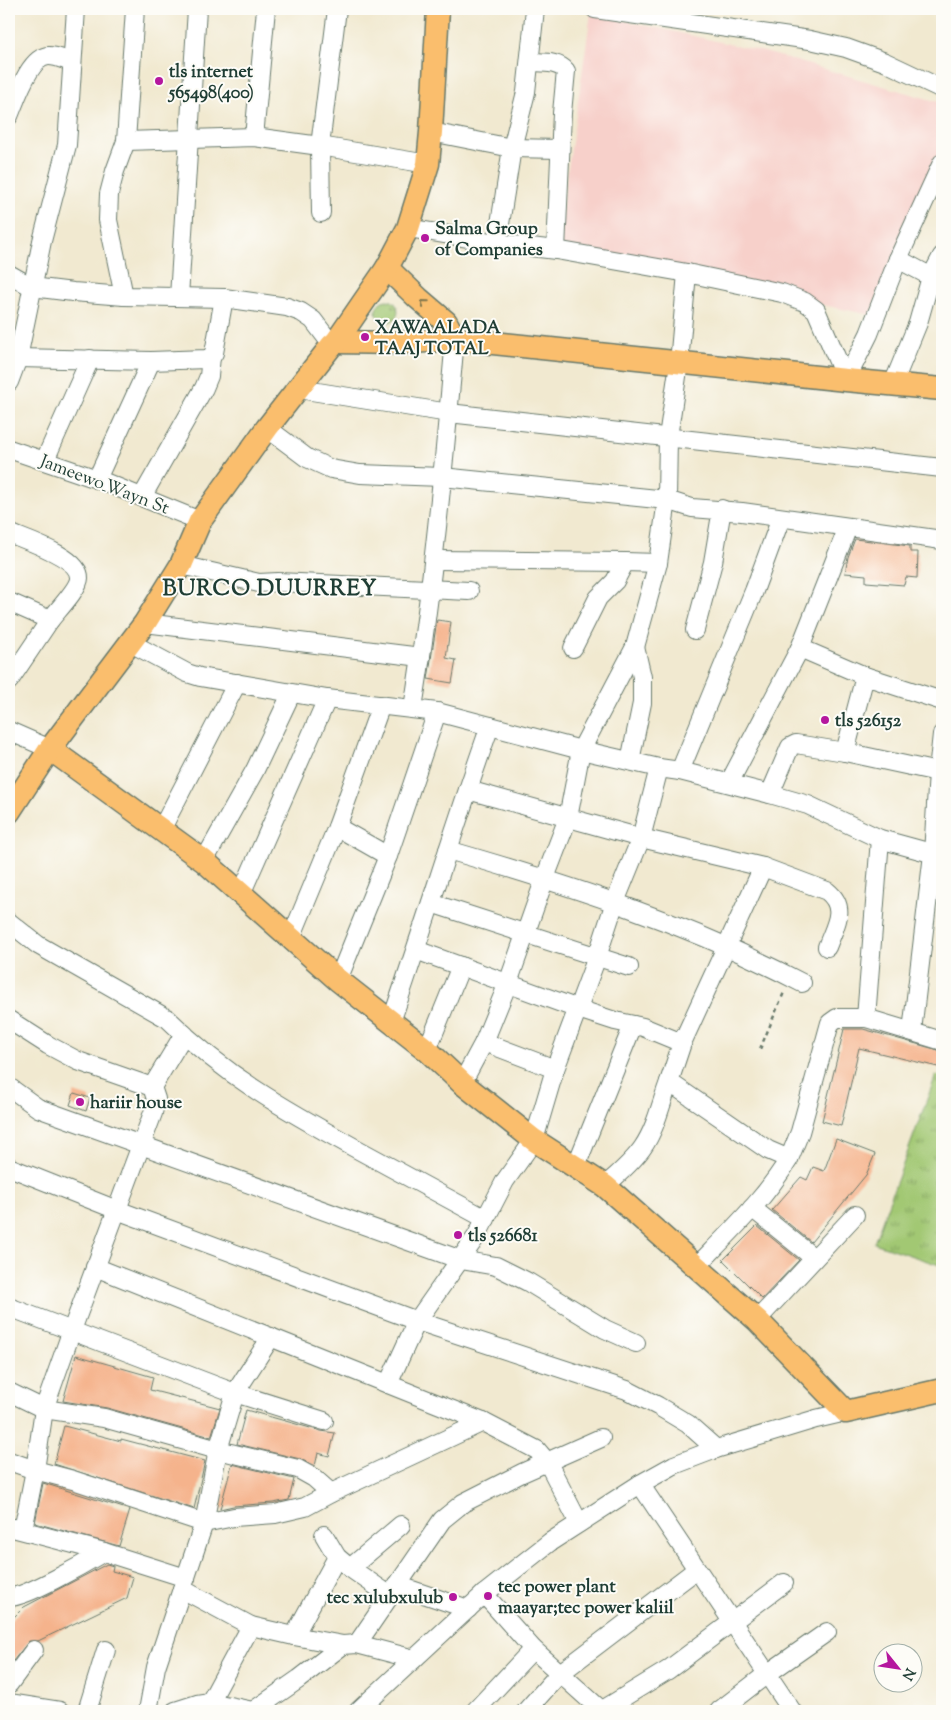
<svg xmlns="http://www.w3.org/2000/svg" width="951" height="1720" font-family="'Sorts Mill Goudy',serif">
  <defs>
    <pattern id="grass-tufts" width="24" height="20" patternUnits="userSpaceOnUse" patternTransform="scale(1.25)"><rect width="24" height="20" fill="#a2c873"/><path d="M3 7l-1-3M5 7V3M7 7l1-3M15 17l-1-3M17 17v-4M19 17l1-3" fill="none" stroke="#83a45f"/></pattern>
  </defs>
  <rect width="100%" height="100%" fill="#fdfcf7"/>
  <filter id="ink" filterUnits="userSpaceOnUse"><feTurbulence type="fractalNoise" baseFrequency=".02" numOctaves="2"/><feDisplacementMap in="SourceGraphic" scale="10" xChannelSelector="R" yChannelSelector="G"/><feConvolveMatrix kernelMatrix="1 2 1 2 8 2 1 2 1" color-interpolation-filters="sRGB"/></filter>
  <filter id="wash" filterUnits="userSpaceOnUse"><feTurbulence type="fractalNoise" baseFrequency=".0096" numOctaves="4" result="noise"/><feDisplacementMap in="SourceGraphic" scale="20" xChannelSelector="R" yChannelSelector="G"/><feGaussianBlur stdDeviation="1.12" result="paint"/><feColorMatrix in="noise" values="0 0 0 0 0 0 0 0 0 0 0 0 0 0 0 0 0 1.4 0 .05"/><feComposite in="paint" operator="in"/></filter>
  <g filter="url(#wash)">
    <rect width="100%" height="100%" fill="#f1e9d0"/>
    <path fill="#f7d0ca" d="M591,13L765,52L942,103V154L871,315L556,250Z"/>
    <g fill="url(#grass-tufts)" stroke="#608254">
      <circle cx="387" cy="311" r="11"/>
      <path d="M936,1075L942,1077V1266L874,1243Z"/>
    </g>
    <g id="blocks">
      <g fill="#f5b38c">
        <path d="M855,539L910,546V552H918L917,578L906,577L904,585L866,582V575L845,573L848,557Z"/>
        <path d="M437,620L451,622L446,658L456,660L452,683L428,679Z"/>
        <path d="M844,1029H863L942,1051V1068L859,1048L841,1126L822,1121Z"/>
        <path d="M74,1093L90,1098L86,1111L70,1105Z"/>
        <path d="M836,1139L875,1154L866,1175L811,1242L772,1210L801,1177L807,1180L813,1167L824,1171Z"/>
        <path d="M757,1226L799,1260L762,1299L723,1260Z"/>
        <path d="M76,1355L153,1377L150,1390L220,1408L211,1437L107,1408L63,1401Z"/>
        <path d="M246,1410L321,1431L335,1433L329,1456L318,1453L315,1466L300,1459L237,1444Z"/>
        <path d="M64,1426L121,1441V1439L205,1461L194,1509L54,1464Z"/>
        <path d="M232,1464L294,1479L289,1500L273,1503L233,1506L220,1509Z"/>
        <path d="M43,1483L130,1510L119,1546L35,1523Z"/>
        <path d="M107,1564L113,1566L112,1571L133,1577L127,1598L38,1641H29L9,1666V1622L24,1607Z"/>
      </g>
    </g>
  </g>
  <g filter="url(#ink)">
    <use href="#blocks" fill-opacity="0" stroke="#68796b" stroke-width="1"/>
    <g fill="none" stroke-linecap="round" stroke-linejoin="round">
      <g stroke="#68796b" stroke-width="20">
        <g id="minor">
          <path d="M595,9L810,40L846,48L885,62L942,89"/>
          <path d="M530,62C542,63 558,61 566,71L562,113L556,250"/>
          <path d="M9,116C16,100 29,56 49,56C56,56 65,60 72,62"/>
          <path d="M431,132L512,148L560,149"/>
          <path d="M254,137L266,9"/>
          <path d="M126,141L254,137L320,146L428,164"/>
          <path d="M321,213L320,146L337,9"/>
          <path d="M408,228L497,243L556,250L687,273L782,293L805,302L816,310L846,380"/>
          <path d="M497,243L512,148L526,92L535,9"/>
          <path d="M898,259L941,282"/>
          <path d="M9,274L32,287L73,292L124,296L224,298L287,307L301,312L313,320L332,345"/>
          <path d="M124,296L108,220L109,194L115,171L126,141L135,9"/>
          <path d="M179,297L197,9"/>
          <path d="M9,356L18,358L151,361L206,359L211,357L214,353L224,298"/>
          <path d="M846,380L869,334L898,259L942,163"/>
          <path d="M9,382L18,358L42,241L67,145L76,9"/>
          <path d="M893,384L918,323L931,277L942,256"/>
          <path d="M299,389L449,413L942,468"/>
          <path d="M267,428L307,458L331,469L360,474L442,477L667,500L692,508L742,512L942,540"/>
          <path d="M9,449L97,479L200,521"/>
          <path d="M45,460L90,359"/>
          <path d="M97,479L151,361"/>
          <path d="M142,497L204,388L209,376L211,357"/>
          <path d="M848,527L800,648L865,676L942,701"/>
          <path d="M9,533C25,540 80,557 79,578C79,588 57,611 50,620"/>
          <path d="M434,560L625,562"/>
          <path d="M181,565L259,583L278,582L469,591"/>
          <path d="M9,602L50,620L9,681"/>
          <path d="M145,623L421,657"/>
          <path d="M695,630L713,562L722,509"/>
          <path d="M129,642L187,673L200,677L327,699L437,712L581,750L659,768L680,771L770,794L808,805L880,839L942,856"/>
          <path d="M573,648L598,598L615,581L625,562L658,563"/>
          <path d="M413,708C433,586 444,462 455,339"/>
          <path d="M9,731L50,749"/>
          <path d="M845,752L865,676"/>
          <path d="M630,761L642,703V677L635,647"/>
          <path d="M680,771L754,591L781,518"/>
          <path d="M729,783L800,648"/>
          <path d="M468,790L641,838L763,867L827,891C848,908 835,925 827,947"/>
          <path d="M770,794L790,747L796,744L845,752L938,772"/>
          <path d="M337,827L388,856"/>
          <path d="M161,830L237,683"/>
          <path d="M448,850C569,885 690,924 802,983"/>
          <path d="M204,861L255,770L291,694"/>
          <path d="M241,894L327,699"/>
          <path d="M431,903L629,967"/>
          <path d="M9,922L38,945L168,1019C225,1076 286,1110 355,1148C399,1172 442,1195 486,1219"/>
          <path d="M291,938L337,827L381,705"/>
          <path d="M416,950L578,1009L615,1021L643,1027L682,1043"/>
          <path d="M338,980L388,856L437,712"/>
          <path d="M866,1018L880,839"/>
          <path d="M9,1020L48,1045L78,1061L152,1087L156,1099L153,1113L72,1330L44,1409L35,1470L23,1530"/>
          <path d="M391,1022C425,924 455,824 490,726"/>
          <path d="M912,1031L933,854L938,772L942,734"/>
          <path d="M484,1042L555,1069"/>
          <path d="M427,1050L461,966"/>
          <path d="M669,1082L682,1043L763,867"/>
          <path d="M462,1083L484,1042L508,983L545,878L568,818L581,750L635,647L658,563L667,500L668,437L679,363L687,273"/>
          <path d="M9,1087L38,1108L461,1260L496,1266L528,1282L605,1329L636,1343"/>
          <path d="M152,1087L184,1034"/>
          <path d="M576,1166L633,1025"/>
          <path d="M9,1167L117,1210L417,1321L627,1390L658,1406L688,1424L716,1449"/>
          <path d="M605,1186C618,1174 633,1162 643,1147C656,1128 661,1103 669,1082L768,1150L789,1159L800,1132L830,1023L837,1018H866L942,1041"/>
          <path d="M752,1208L814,1258"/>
          <path d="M95,1267L483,1422L537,1450L548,1463L579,1523"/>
          <path d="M696,1267C729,1233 764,1200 789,1159"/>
          <path d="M9,1307L235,1393L324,1421"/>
          <path d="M757,1320L855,1215"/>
          <path d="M388,1384L417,1321L476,1237L505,1181L534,1140L555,1069L597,957L615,902L641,838L659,768"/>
          <path d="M9,1392L44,1409L104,1418L218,1450L298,1469L314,1478L331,1493"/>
          <path d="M9,1461L35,1470L73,1480L204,1523L234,1517L275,1514L305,1507L331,1493L483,1422"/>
          <path d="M640,1484L792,1711"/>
          <path d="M9,1527L104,1552L186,1578"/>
          <path d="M324,1535L337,1557L350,1568L389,1595"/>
          <path d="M350,1568L401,1525"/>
          <path d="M397,1585L468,1609"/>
          <path d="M182,1589L251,1626L294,1636L343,1645L357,1644L414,1659"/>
          <path d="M484,1594L533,1649L602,1711"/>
          <path d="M9,1597C21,1600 89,1561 104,1552"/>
          <path d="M294,1636L337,1557"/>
          <path d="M357,1644L442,1520L463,1503L522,1473L601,1438"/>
          <path d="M9,1684L34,1650"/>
          <path d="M210,1702L251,1626"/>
          <path d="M9,1703L60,1711"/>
          <path d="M87,1711L106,1650"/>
          <path d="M148,1711L156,1667L204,1523L218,1450L235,1393L271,1337"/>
          <path d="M175,1711L197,1704L210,1702L253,1711L299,1679L343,1645"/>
          <path d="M358,1711L484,1594L550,1542L640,1484L674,1465L716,1449L816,1419L846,1412"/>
          <path d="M475,1711L533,1649"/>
          <path d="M526,1711L559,1674L696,1570"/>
          <path d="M601,1711L668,1670L784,1583"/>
          <path d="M719,1711L767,1674L827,1632"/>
        </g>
      </g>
      <g stroke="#68796b" stroke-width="25">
        <g id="major">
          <path d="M387,268L418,298L446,322L455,339"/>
          <path d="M336,342L398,343L455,339L846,380L942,389"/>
          <path d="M50,749L204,861L338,980L427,1050L462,1083L534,1140L605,1186L757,1320L846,1412L942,1390"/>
          <path d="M9,812L50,749L145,623L181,565L200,521L267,428L332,345L336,342L387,268L408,228L428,164L431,132L438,9"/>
        </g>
      </g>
      <path stroke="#68796b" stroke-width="2.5" stroke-dasharray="4 4" stroke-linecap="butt" d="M760,1049L785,990"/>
      <use href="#minor" stroke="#fff" stroke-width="18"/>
      <use href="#major" stroke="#fabe6d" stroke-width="22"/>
    </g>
    <defs><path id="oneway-chevron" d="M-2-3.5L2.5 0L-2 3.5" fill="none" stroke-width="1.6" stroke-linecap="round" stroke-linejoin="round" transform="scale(1.25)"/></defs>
    <use stroke="#82774e" href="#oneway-chevron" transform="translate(424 303) rotate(-140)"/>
  </g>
  <g fill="#b5179e" stroke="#fdfcf7" stroke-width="2">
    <circle cx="159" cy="81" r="5"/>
    <circle cx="425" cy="238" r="5"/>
    <circle cx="365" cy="337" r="5"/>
    <circle cx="825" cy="720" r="5"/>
    <circle cx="80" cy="1102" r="5"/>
    <circle cx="458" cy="1235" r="5"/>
    <circle cx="488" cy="1596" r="5"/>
    <circle cx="453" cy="1597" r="5"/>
  </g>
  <g text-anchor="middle" stroke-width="4" stroke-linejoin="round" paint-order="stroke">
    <g font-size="18" font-weight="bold" fill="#1f3d34" stroke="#fdfcf7" text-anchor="start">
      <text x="169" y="77">tls internet<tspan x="169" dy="21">565498(400)</tspan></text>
      <text x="435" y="234">Salma Group<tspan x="435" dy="21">of Companies</tspan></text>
      <text x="375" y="333">XAWAALADA<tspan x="375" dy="21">TAAJ TOTAL</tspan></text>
      <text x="835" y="726">tls 526152</text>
      <text x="90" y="1108">hariir house</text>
      <text x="468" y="1241">tls 526681</text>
      <text x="498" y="1592">tec power plant<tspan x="498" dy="21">maayar;tec power kaliil</tspan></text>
      <text x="443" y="1603" text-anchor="end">tec xulubxulub</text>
    </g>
    <g font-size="18" fill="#1f3d34" stroke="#fdfcf7">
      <text transform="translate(105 484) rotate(21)" y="6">Jameewo_Wayn St</text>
    </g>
    <g font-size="22" font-weight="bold" letter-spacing="1" fill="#1f3d34" stroke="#fdfcf7">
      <text x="270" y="595">BURCO DUURREY</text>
    </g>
  </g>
  <rect width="951" height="1720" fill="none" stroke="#fdfcf7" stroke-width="30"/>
  <g transform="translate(898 1668) rotate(120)"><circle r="24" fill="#fdfcf7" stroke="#a4b0a9"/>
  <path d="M0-4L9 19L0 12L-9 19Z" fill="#b5179e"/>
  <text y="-8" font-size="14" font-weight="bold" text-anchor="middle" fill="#1f3d34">N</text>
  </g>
</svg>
